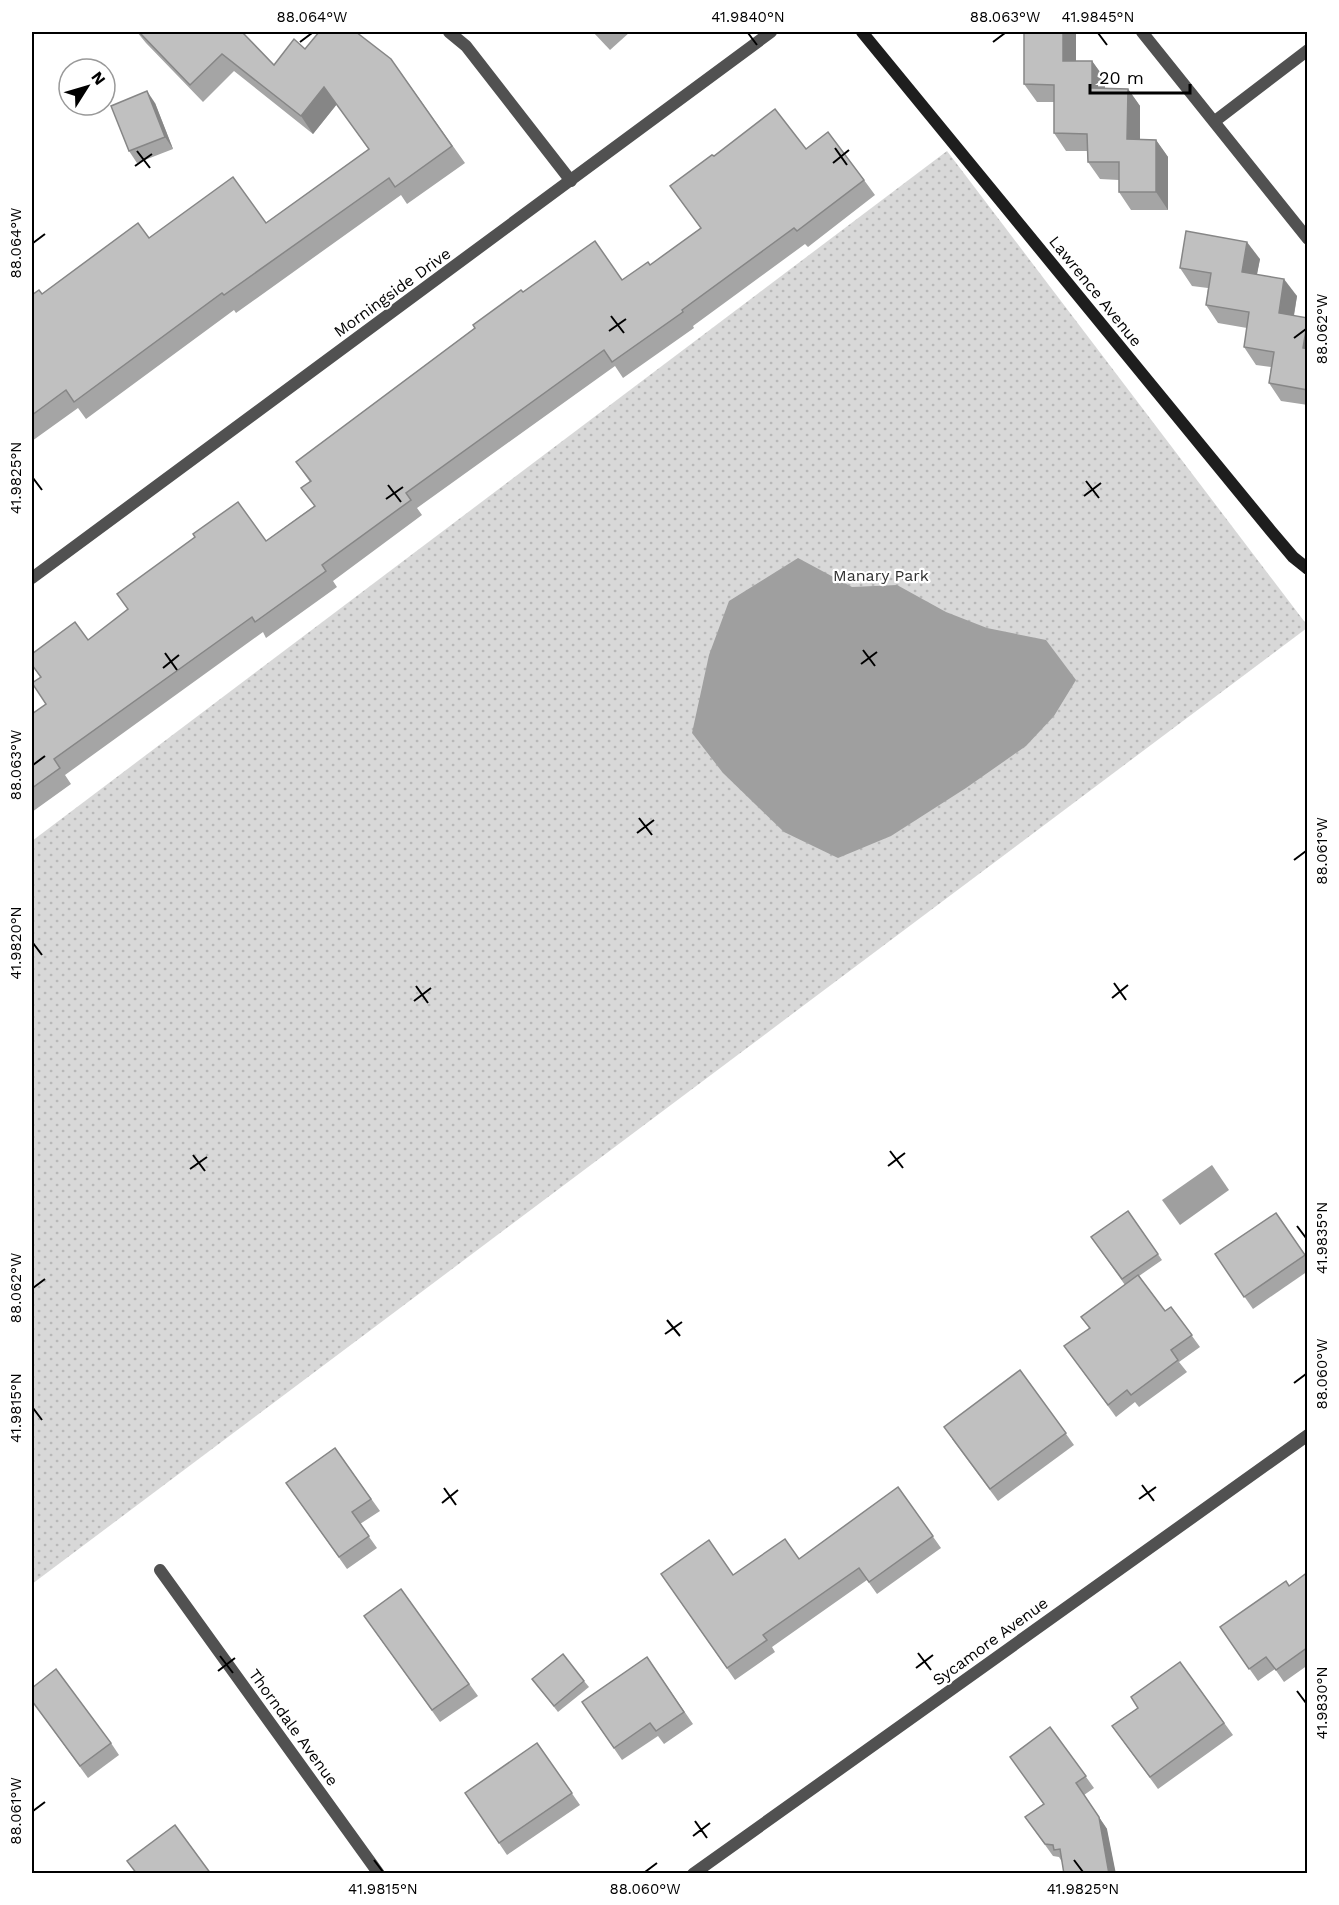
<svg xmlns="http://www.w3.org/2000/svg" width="1339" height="1905" font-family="'Work Sans',sans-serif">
  <defs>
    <pattern id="park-dots" width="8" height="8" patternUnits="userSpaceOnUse" patternTransform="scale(1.5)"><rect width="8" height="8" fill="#d8d8d8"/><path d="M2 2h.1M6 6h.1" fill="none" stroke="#b8b8b8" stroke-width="1.8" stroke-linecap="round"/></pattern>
  </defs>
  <rect width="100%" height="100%" fill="#fff"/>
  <path fill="url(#park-dots)" d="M947,151L1307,625V628L32,1584V841Z"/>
  <g fill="#9f9f9f">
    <path d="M798,558L852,587L897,585L946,612L987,628L1046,640L1076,680L1054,716L1026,746L966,788L891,836L838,858L784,832L723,773L692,733L709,655L729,601Z"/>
    <path d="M1212,1165L1229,1190L1180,1225L1162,1200Z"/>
  </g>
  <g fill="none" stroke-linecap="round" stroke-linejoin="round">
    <g stroke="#515151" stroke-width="12">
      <path d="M449,32L466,46L571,181"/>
      <path d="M1142,32L1308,239"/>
      <path d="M1215,121L1308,50"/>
      <path d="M32,578L771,32"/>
      <path d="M160,1570L379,1874"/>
      <path d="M693,1874L1308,1435"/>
    </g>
    <path stroke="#1e1e1e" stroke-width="12" d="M862,32L1271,531L1293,557L1308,569"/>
  </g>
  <g fill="#a5a5a5">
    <path d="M137,32H242L274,65L391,59L465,163L407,204L401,195L236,313L234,310L86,419L78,408L32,441V295L42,294L149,238L266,223L369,150L337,104L313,134L234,71L203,102L146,43Z"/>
    <path d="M593,32H630L610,50Z"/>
    <path d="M1076,32V61H1092L1105,79V88L1128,89L1140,106V139L1156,140L1168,157V210H1131L1119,192V180L1100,179L1088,162L1087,151H1066L1054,133V102H1037L1024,84Z"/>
    <path d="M155,103L173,149L137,163L129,151Z"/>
    <path d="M806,149L864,180L875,195L808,247L805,244L693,326L694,328L623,378L615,366L417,508L422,515L333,581L337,587L266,638L263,632L65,775L71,784L32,812V714L46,704L40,677L32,665L88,640L266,541L314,506L310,482L296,462L523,292L622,280L650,265L701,228L670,186L714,156Z"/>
    <path d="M1260,259L1257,274L1297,296L1294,316L1308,321V405L1281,401L1269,383L1271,367L1256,365L1244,347L1247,328L1218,323L1206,305L1208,288L1192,286L1180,268Z"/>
    <path d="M1128,1211L1162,1260L1139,1276L1165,1311L1171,1307L1200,1347L1179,1362L1187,1372L1139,1407L1135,1402L1116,1417L1073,1358L1089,1328L1081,1317L1125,1285L1091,1237Z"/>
    <path d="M1276,1213L1308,1259V1271L1253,1309L1215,1254Z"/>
    <path d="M1020,1370L1074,1445L998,1501L952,1439Z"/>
    <path d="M335,1448L380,1511L360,1524L377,1548L347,1569L286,1483Z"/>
    <path d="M898,1487L941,1548L877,1594L867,1580L772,1647L775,1652L735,1680L661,1574L733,1575L799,1559Z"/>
    <path d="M1308,1572V1665L1284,1682L1275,1669L1258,1681L1220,1627L1289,1586Z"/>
    <path d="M401,1589L478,1696L440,1722L364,1616Z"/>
    <path d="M647,1657L693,1724L664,1744L658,1736L622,1760L582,1702Z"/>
    <path d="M1180,1662L1233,1735L1158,1789L1112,1726L1138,1708Z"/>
    <path d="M532,1679L584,1681L589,1687L558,1712Z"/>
    <path d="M32,1701L111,1743L119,1755L88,1778Z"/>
    <path d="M1050,1727L1094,1788L1084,1795L1107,1829L1062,1862L1059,1857L1053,1856L1025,1817L1043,1804Z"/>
    <path d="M537,1743L580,1805L507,1855L465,1793Z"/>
  </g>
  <g fill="#868686">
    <path d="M1063,32H1076V79L1063,61Z"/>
    <path d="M1092,61L1105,79V106L1092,88Z"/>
    <path d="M324,87L337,104L313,134L301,116Z"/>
    <path d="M1128,89L1140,106V157L1127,139Z"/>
    <path d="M147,91L155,103L173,149L165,137Z"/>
    <path d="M1156,140L1168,157V210L1156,192Z"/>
    <path d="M1247,242L1260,259L1254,289L1242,272Z"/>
    <path d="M1284,279L1297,296L1291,331L1279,313Z"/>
    <path d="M1308,321V355L1303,348Z"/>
    <path d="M1084,1795L1107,1829L1116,1874H1109Z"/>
  </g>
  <g fill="#c0c0c0" stroke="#868686" stroke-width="1.5">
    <path d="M139,32H242L274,65L294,39L305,49L319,32H356L391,59L452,146L395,187L389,178L224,295L222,293L74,402L66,390L32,415V295L39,290L42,294L138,223L149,238L233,177L266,223L369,149L324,87L301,116L222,54L190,85Z"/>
    <path d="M1024,32H1063V61H1092V88L1128,89L1127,139L1156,140V192H1119V162H1088L1087,134L1054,133V85L1024,84Z"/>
    <path d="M147,91L165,137L129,151L111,106Z"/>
    <path d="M775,109L806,149L828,132L864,180L797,231L794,228L682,310L683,312L612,362L604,350L406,493L411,500L322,565L326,571L255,622L252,617L54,759L60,768L32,788V714L46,704L32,683L41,677L32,665V654L75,622L88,640L128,609L117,594L195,537L193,534L238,502L266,541L315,506L301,488L311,481L296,462L475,328L473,325L521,290L523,292L595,241L622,280L648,262L650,265L701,228L670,186L712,155L714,156Z"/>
    <path d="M1308,109V122H1306Z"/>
    <path d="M1186,231L1247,242L1242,272L1284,279L1279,313L1308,318L1303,348L1308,349V390L1269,383L1274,352L1244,347L1249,312L1206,305L1211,273L1180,268Z"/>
    <path d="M1128,1211L1158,1254L1122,1279L1091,1237Z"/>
    <path d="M1276,1213L1305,1255L1244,1297L1215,1254Z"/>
    <path d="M1138,1275L1165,1311L1171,1307L1192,1335L1171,1350L1178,1360L1131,1395L1127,1390L1108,1405L1064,1346L1090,1328L1081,1317Z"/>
    <path d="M1020,1370L1066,1433L990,1489L944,1427Z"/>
    <path d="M335,1448L371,1499L352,1512L369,1536L339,1557L286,1483Z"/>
    <path d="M898,1487L933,1536L869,1582L859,1568L763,1635L767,1640L727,1668L661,1574L709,1540L733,1575L785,1539L799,1559Z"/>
    <path d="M1308,1572V1647L1276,1670L1266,1657L1249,1669L1220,1627L1286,1581L1289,1586Z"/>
    <path d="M401,1589L469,1684L432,1710L364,1616Z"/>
    <path d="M563,1654L584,1681L554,1706L532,1679Z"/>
    <path d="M647,1657L684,1712L656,1731L650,1723L614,1748L582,1702Z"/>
    <path d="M1180,1662L1224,1723L1150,1777L1112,1726L1138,1708L1131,1697Z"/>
    <path d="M56,1669L111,1743L80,1766L32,1701V1688Z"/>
    <path d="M1050,1727L1086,1776L1076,1783L1099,1817L1109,1874H1064L1060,1849L1054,1850L1053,1845L1045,1844L1025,1817L1044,1804L1010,1757Z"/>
    <path d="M537,1743L572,1793L499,1843L465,1793Z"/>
    <path d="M175,1825L211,1874H137L127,1861Z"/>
  </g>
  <path fill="none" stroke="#000" stroke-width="2" d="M748,33L757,45M1098,33L1107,45M300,42L312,33M993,42L1005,33M835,148L847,165M137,151L150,168M833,163L849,150M135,166L152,154M33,243L45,234M611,316L624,333M609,331L626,319M1294,338L1306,329M33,478L42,490M1086,481L1099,498M388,485L401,502M1084,496L1101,483M386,499L403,487M863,650L875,666M165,653L177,670M861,664L877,652M163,668L179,655M33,765L45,756M639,818L652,835M637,833L654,820M1294,860L1306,851M33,943L42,955M1114,983L1126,1000M416,986L428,1003M1112,998L1128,985M414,1001L431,988M890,1151L903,1168M193,1155L205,1171M888,1166L905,1153M190,1169L207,1157M1297,1226L1306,1238M33,1288L45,1279M667,1320L680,1336M665,1334L682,1322M1294,1383L1306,1374M33,1408L42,1420M1142,1485L1154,1501M444,1488L456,1505M1139,1499L1156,1487M442,1503L458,1490M918,1653L931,1670M220,1656L233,1673M916,1668L933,1655M218,1671L235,1658M1297,1691L1306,1703M33,1811L45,1802M695,1821L707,1838M693,1836L710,1823M374,1860L383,1872M1074,1860L1083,1872M645,1872L657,1863"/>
  <g text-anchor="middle" stroke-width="4.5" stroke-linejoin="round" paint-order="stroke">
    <g font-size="16" fill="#000" stroke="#fff">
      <text transform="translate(1096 291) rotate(51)" y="6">Lawrence Avenue</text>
      <text transform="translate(392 292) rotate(-36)" y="6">Morningside Drive</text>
      <text transform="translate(990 1641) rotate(-36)" y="6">Sycamore Avenue</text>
      <text transform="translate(294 1727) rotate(54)" y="6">Thorndale Avenue</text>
    </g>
    <g font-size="16" fill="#2f2f2f" stroke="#fff">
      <text x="881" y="581">Manary Park</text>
    </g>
  </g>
  <rect width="1339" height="1905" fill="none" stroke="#ffffff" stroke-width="66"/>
  <g transform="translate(87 87) rotate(53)"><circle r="28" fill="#ffffff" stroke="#999999" stroke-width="1.5"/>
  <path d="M0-4.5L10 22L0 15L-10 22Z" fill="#000000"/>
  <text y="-9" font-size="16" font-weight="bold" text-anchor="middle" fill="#000000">N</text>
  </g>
  <path d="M1090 84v9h100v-9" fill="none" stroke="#000000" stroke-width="3"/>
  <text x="1099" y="84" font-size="18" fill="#000000" stroke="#ffffff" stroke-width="4.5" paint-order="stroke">20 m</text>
  <rect x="33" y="33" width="1273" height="1839" fill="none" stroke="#000" stroke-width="2"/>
  <g font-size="15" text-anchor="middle" fill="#000">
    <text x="312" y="22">88.064°W</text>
    <text x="748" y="22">41.9840°N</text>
    <text x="1005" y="22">88.063°W</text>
    <text x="1098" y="22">41.9845°N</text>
    <text transform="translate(16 243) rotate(-90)" y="5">88.064°W</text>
    <text transform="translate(1322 329) rotate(-90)" y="5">88.062°W</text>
    <text transform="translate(16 478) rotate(-90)" y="5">41.9825°N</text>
    <text transform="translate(16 765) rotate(-90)" y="5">88.063°W</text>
    <text transform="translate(1322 851) rotate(-90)" y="5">88.061°W</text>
    <text transform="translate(16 943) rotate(-90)" y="5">41.9820°N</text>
    <text transform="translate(1322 1238) rotate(-90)" y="5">41.9835°N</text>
    <text transform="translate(16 1288) rotate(-90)" y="5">88.062°W</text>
    <text transform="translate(1322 1374) rotate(-90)" y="5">88.060°W</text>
    <text transform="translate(16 1408) rotate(-90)" y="5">41.9815°N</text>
    <text transform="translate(1322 1703) rotate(-90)" y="5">41.9830°N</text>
    <text transform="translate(16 1811) rotate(-90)" y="5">88.061°W</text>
    <text x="383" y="1894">41.9815°N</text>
    <text x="645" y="1894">88.060°W</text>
    <text x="1083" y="1894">41.9825°N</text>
  </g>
</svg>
